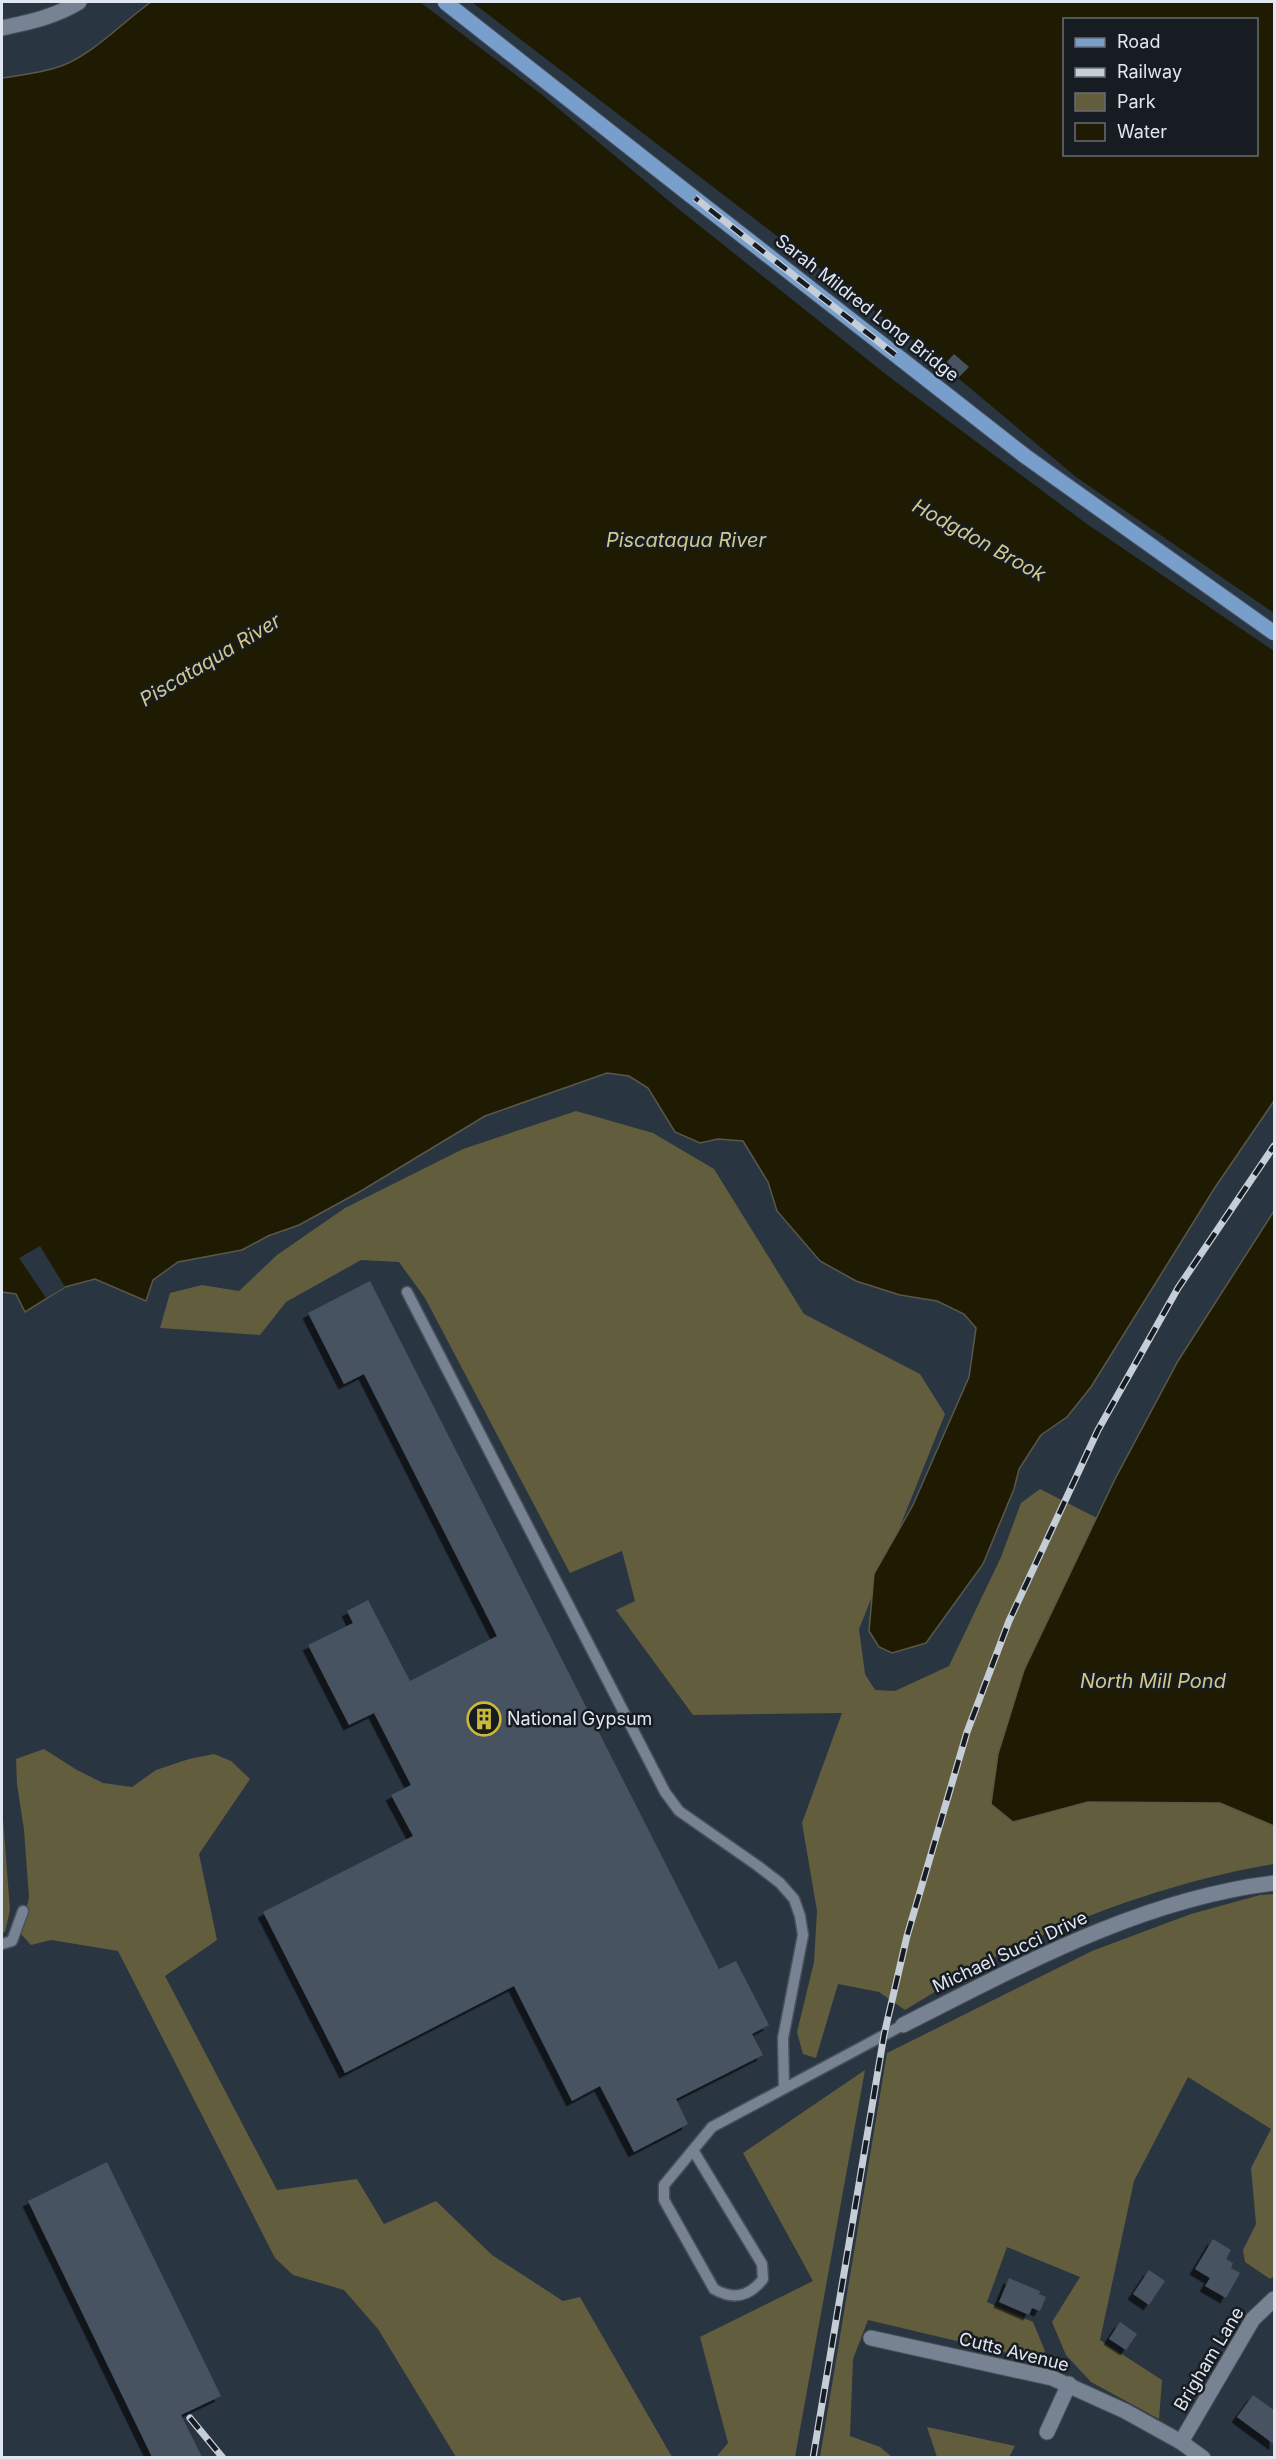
<svg xmlns="http://www.w3.org/2000/svg" width="1276" height="2459" font-family="Inter,sans-serif">
  <defs>
    <filter id="shadow"><feDropShadow dx="-5.5" dy="5.5" stdDeviation="0" flood-color="#0009"/></filter>
  </defs>
  <rect width="100%" height="100%" fill="#2a3542"/>
  <g fill="#625d3c">
    <path d="M576,1111L653,1133L714,1169L804,1314L920,1374L945,1414L859,1629L865,1674L875,1690L895,1691L949,1666L1001,1557L1021,1503L1040,1489L1097,1518L1024,1670L1013,1822L1088,1802L1220,1803L1274,1826V1864C1180,1880 1087,1913 1001,1954C968,1970 937,1991 905,2010L879,1992L838,1984L816,2058L803,2054L797,2032L814,1962L817,1911L802,1823L842,1713L693,1715L616,1610L635,1601L622,1551L570,1573L425,1298L399,1262L361,1260L286,1302L260,1335L160,1328L170,1293L202,1285L239,1291L277,1255L345,1208L463,1149Z"/>
    <path d="M44,1749L77,1770L103,1783L132,1787L156,1770L189,1759L214,1754L231,1761L250,1779L199,1854L217,1940L165,1976L277,2190L357,2179L384,2224L436,2201L492,2255L563,2301L580,2297L672,2457H456L378,2329L344,2290L293,2275L275,2258L118,1951L51,1940L31,1945L21,1934L29,1897L24,1830L17,1784L16,1759Z"/>
    <path d="M2,1806L10,1910L5,1932L2,1933Z"/>
    <path d="M1274,1894V2276L1270,2279L1245,2262L1243,2250L1256,2224L1251,2168L1271,2129L1188,2077L1134,2181L1100,2340L1162,2380L1159,2419L1091,2382L1066,2355L1052,2322L1080,2277L1007,2247L987,2302L1033,2322L1045,2351L1037,2360L868,2320L853,2359L850,2436L880,2447L892,2457H820L887,2053L1092,1951L1191,1914L1260,1895Z"/>
    <path d="M865,2070L795,2457H716L728,2443L700,2337L813,2281L743,2153Z"/>
    <path d="M927,2427L1015,2446L1009,2457H937Z"/>
  </g>
  <g fill="#1f1b02" stroke="#595849" stroke-width="1.5" fill-rule="evenodd">
    <path d="M151,2H1274V1101L1214,1189L1091,1387L1067,1417L1041,1435L1019,1469L1014,1489L983,1564L926,1643L892,1653L879,1647L869,1631L874,1574L913,1505L969,1377L976,1328L964,1314L937,1301L900,1295L856,1281L820,1261L777,1211L768,1182L743,1141L718,1139L700,1143L675,1132L648,1088L629,1076L607,1073L485,1116L361,1191L299,1225L268,1236L242,1250L178,1262L153,1280L146,1301L95,1279L65,1287L25,1312L16,1294L2,1292V78C22,75 41,73 61,66C92,55 124,21 151,2ZM1064,20H1256V154H1064Z"/>
    <path d="M1274,1211V1826L1220,1803L1088,1802L1013,1822L991,1804L998,1754L1024,1670L1115,1479L1178,1361Z"/>
  </g>
  <g fill="#2a3542">
    <path d="M420,2H472L915,342L1076,477L1274,613V651L1087,524L888,376L676,207L541,94Z"/>
    <path d="M40,1246L65,1287L46,1298L19,1258Z"/>
  </g>
  <g fill="#475260" filter="url(#shadow)">
    <path d="M954,354L969,367L958,378L943,366Z"/>
    <path d="M370,1281L719,1969L736,1961L769,2025L752,2034L763,2055L676,2099L688,2124L634,2152L600,2086L572,2101L514,1986L345,2073L263,1912L413,1836L391,1795L411,1785L374,1713L349,1725L308,1645L353,1623L347,1611L368,1600L410,1681L497,1636L364,1374L344,1384L308,1313Z"/>
    <path d="M107,2162L221,2396L181,2415L202,2457H152L28,2201Z"/>
    <path d="M1213,2239L1231,2250L1226,2259L1233,2263L1231,2268L1240,2273L1226,2298L1205,2286L1210,2278L1195,2269Z"/>
    <path d="M1149,2270L1165,2281L1149,2305L1133,2294Z"/>
    <path d="M1009,2278L1040,2291L1039,2294L1046,2297L1040,2311L1032,2308L1029,2315L999,2302Z"/>
    <path d="M1120,2322L1137,2334L1126,2350L1109,2339Z"/>
    <path d="M1253,2395L1275,2411V2445L1237,2417Z"/>
  </g>
  <g fill="none" stroke-linecap="round" stroke-linejoin="round">
    <g stroke="#48515c" stroke-width="13">
      <g id="lane">
        <path d="M407,1292L665,1792L679,1811L758,1866L780,1883L794,1899L800,1916L803,1935L783,2038L784,2088"/>
        <path d="M2,1944L12,1941L23,1911"/>
        <path d="M693,2150L762,2264L763,2279C749,2297 733,2300 714,2289L664,2200V2185L712,2127L903,2025"/>
      </g>
    </g>
    <g stroke="#48515c" stroke-width="17">
      <g id="street">
        <path d="M2,28C29,22 55,17 79,2"/>
        <path d="M903,2025C1020,1966 1141,1899 1274,1883"/>
        <path d="M871,2338L1052,2378L1125,2411L1181,2442L1203,2458"/>
        <path d="M1047,2432L1069,2384"/>
        <path d="M1181,2442L1253,2319L1274,2299"/>
      </g>
    </g>
    <g stroke="#48515c" stroke-width="17">
      <path id="primary" d="M689,194L901,359"/>
    </g>
    <use href="#lane" stroke="#778392" stroke-width="10"/>
    <use href="#street" stroke="#778392" stroke-width="15"/>
    <use href="#primary" stroke="#789fcc" stroke-width="15"/>
    <g stroke="#c5cdd7" stroke-width="7">
      <g id="rail">
        <path d="M445,2L1028,459L1274,633"/>
        <path d="M190,2418L223,2458"/>
        <path d="M813,2458L884,2035L907,1936L967,1732L1009,1621L1098,1430L1178,1288L1274,1146"/>
      </g>
    </g>
    <use href="#rail" stroke="#171c22" stroke-width="4.5" stroke-dasharray="14" stroke-linecap="butt"/>
    <g stroke="#48515c" stroke-width="17" stroke-linecap="butt">
      <g id="primary-bridge">
        <path d="M445,2L689,194"/>
        <path d="M901,359L1025,456L1274,633"/>
      </g>
    </g>
    <use href="#primary-bridge" stroke="#789fcc" stroke-width="15"/>
  </g>
  <defs>
    <g id="building-ring" transform="scale(1.725)"><circle r="9.5" fill="#171c22" stroke="#cdb938" stroke-width="1.5"/><path d="M-4-6H4V6H1V3H-1V6H-4ZM-2.5-4.3h1.7v1.8h-1.7ZM.8-4.3h1.7v1.8H.8ZM-2.5-1h1.7V.8h-1.7ZM.8-1h1.7V.8H.8Z" fill="#cdb938"/></g>
  </defs>
  <g fill-rule="evenodd">
    <use href="#building-ring" x="484" y="1719"/>
  </g>
  <g text-anchor="middle" stroke-width="5" stroke-linejoin="round" paint-order="stroke">
    <g font-size="18" fill="#e0e7f0" stroke="#171c22">
      <text transform="translate(867 308) rotate(38)" y="6">Sarah Mildred Long Bridge</text>
      <text transform="translate(1010 1952) rotate(-25)" y="6">Michael Succi Drive</text>
      <text transform="translate(1014 2352) rotate(14)" y="6">Cutts Avenue</text>
      <text transform="translate(1209 2359) rotate(-59)" y="6">Brigham Lane</text>
    </g>
    <g font-size="18" fill="#e0e7f0" stroke="#171c22" text-anchor="start">
      <text x="507" y="1725">National Gypsum</text>
    </g>
    <g font-size="20" font-style="italic" fill="#d2c889" stroke="#171c22">
      <text x="686" y="547">Piscataqua River</text>
      <text transform="translate(979 540) rotate(29)" y="7">Hodgdon Brook</text>
      <text transform="translate(210 660) rotate(-31)" y="7">Piscataqua River</text>
      <text x="1153" y="1688">North Mill Pond</text>
    </g>
  </g>
  <rect width="1276" height="2459" fill="none" stroke="#e0e7f0" stroke-width="6"/>
  <rect x="1063" y="18" width="195" height="138" fill="#171c22" stroke="#676d74" stroke-width="1.5"/>
  <rect x="1075" y="38" width="30" height="9" fill="#789fcc" stroke="#676d74" stroke-width="1.5"/>
  <text x="1117" y="48" font-size="18" fill="#e0e7f0">Road</text>
  <rect x="1075" y="68" width="30" height="9" fill="#c5cdd7" stroke="#676d74" stroke-width="1.5"/>
  <text x="1117" y="78" font-size="18" fill="#e0e7f0">Railway</text>
  <rect x="1075" y="93" width="30" height="18" fill="#625d3c" stroke="#676d74" stroke-width="1.5"/>
  <text x="1117" y="108" font-size="18" fill="#e0e7f0">Park</text>
  <rect x="1075" y="123" width="30" height="18" fill="#1f1b02" stroke="#676d74" stroke-width="1.5"/>
  <text x="1117" y="138" font-size="18" fill="#e0e7f0">Water</text>
</svg>
